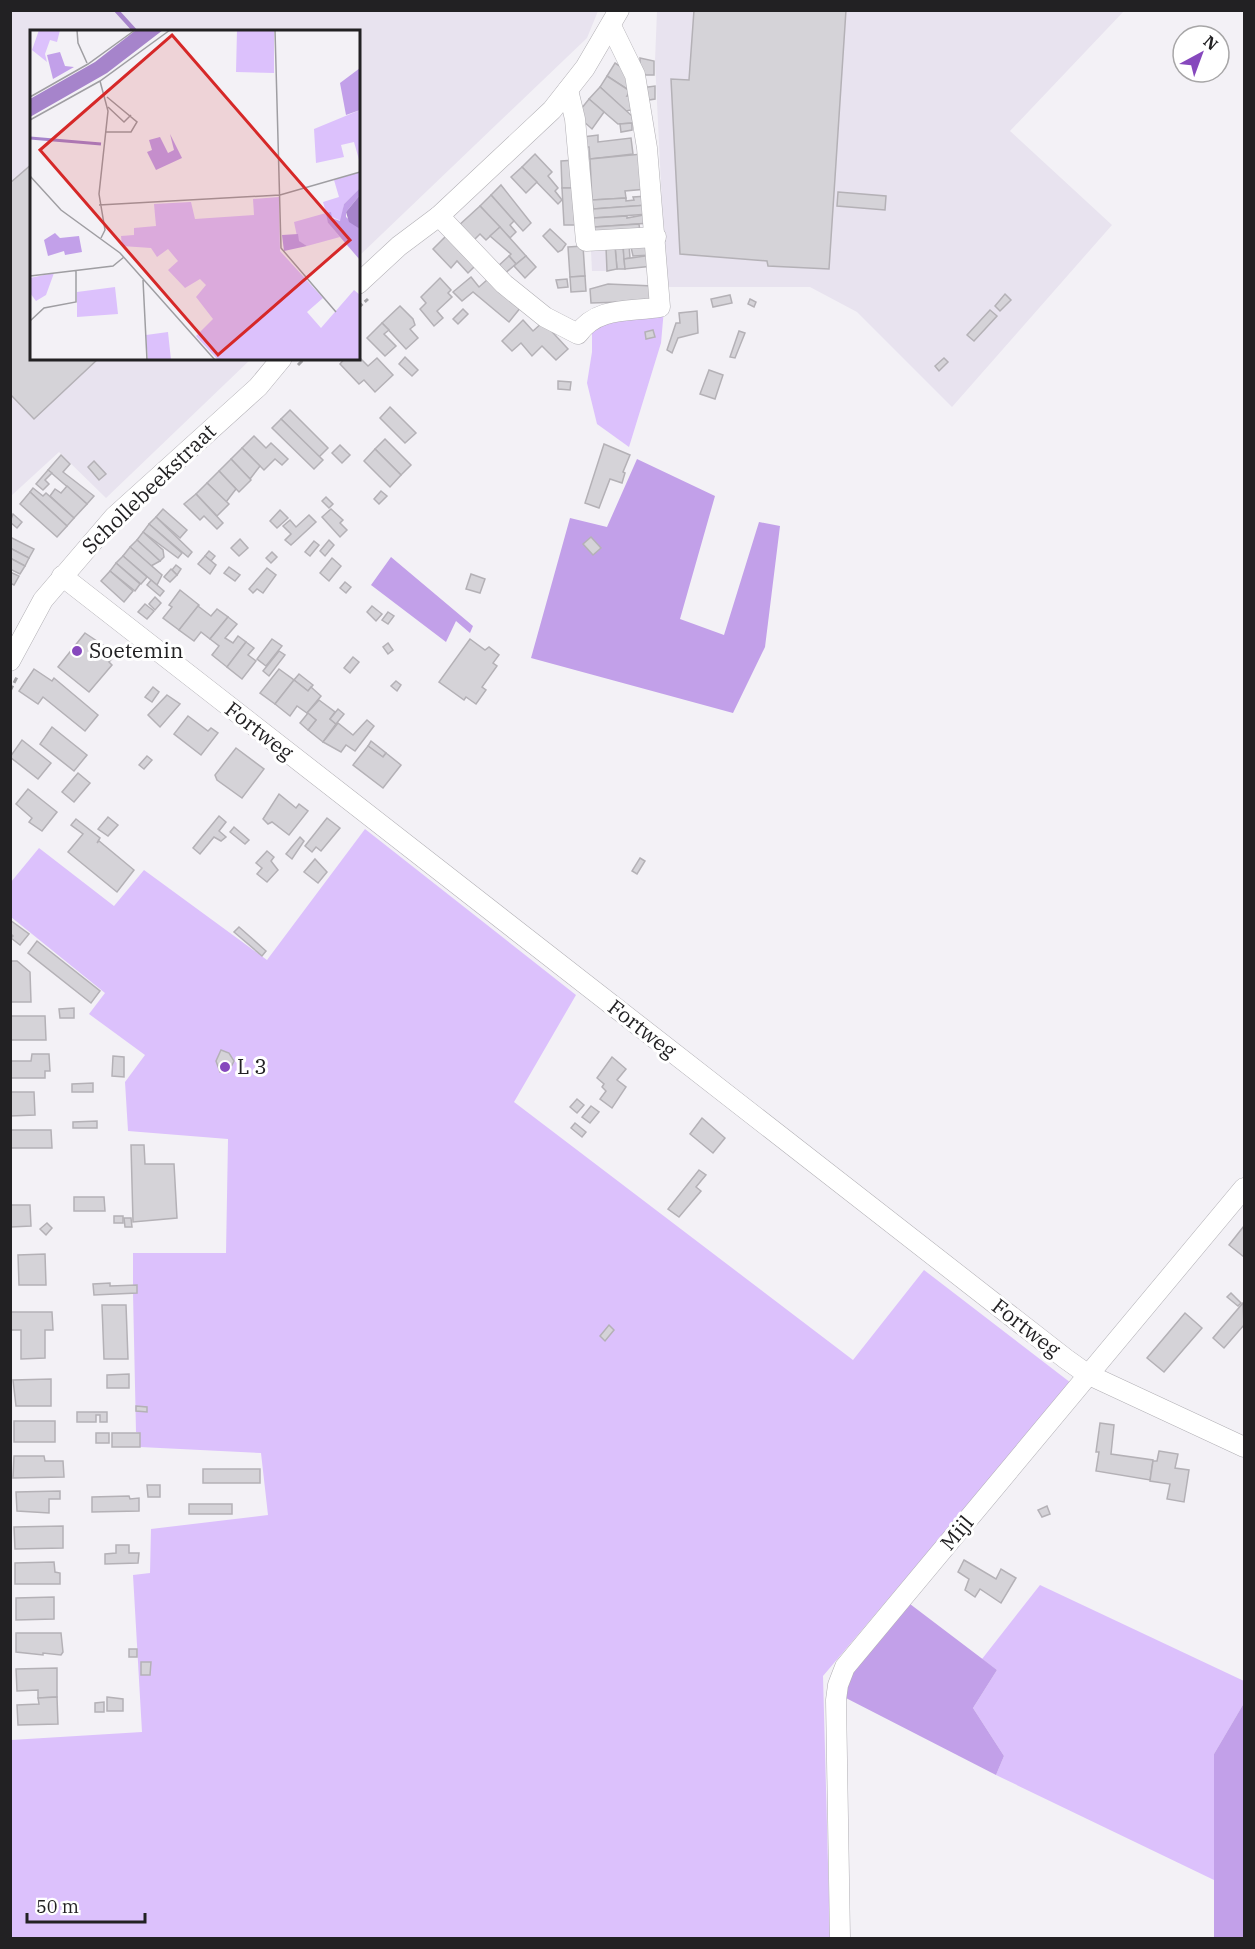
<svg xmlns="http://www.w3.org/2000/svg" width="1255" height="1949" font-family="'IBM Plex Serif',serif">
  <rect width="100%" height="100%" fill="#f3f1f6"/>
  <g fill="#e8e3ef">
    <path d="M11,11H598L587,38L359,256L358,32H32V358L251,359L106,498L59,452L11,496Z"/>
    <path d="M657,11H1124L1010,131L1112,225L952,407L857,312L810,287H666L655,61Z"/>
    <path d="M606,250L607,271H592L591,251Z"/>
  </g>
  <g fill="#dcc1fc">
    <path d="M664,309L661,343L629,447L597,424L587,383L592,352V327Z"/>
    <path d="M365,829L576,995L514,1102L853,1360L924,1270L1071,1383L823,1676L830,1938H11V1740L142,1732L133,1575L150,1573L151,1529L268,1515L261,1453L140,1447V1433L136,1432L133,1293L136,1285H133V1253H226L228,1139L128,1131L125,1082L145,1055L89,1014L105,993L11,917V882L39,848L114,906L144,870L267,960Z"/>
    <path d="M1040,1585L1244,1681V1703L1214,1754V1880L996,1775L1004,1756L973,1708L997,1670L982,1659Z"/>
  </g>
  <g fill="#c2a0e9">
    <path d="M637,459L715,496L680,619L724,635L759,522L780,526L765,647L733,713L531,658L570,518L607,527Z"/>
    <path d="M391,557L473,626L470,633L456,621L446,642L371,585Z"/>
    <path d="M910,1604L997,1670L973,1708L1004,1756L996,1775L842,1696L849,1676Z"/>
    <path d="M1244,1703V1938H1214V1754Z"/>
  </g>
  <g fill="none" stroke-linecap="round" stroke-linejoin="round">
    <path stroke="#a684cb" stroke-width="4.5" d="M116,10L136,32"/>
  </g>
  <g fill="#d5d3d8" stroke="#b4b1b6" stroke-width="1.5">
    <path d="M694,10H846L829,269L768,266L767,261L680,254L671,79L689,80Z"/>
    <path d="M640,58L654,61V75H640Z"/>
    <path d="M615,63L629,72L633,93L607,76Z"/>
    <path d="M607,76L630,91L627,96L634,95L636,109L626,111L600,87Z"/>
    <path d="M655,86V99L643,101L641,88Z"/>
    <path d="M600,87L632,116L633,123L618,124L589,99Z"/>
    <path d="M589,99L604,112L592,129L582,120L581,109Z"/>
    <path d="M632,123V130L621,132L620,124Z"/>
    <path d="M598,135V142L631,138L633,154L590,159L589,147H584L583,137Z"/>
    <path d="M535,154L552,172L548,176L558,188L555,191L562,200L558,204L522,167Z"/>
    <path d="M642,154L647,189L625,191L626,198L592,200L590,159Z"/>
    <path d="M576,160L577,188H562L561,161Z"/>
    <path d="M32,164V358H99L34,419L10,394V183Z"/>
    <path d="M522,167L537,182L526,193L511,177Z"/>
    <path d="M501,185L531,223L523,231L491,195Z"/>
    <path d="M562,188H577L573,198L575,225H564Z"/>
    <path d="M838,192L886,196L885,210L837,206Z"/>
    <path d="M491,195L514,221L510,225L516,232L510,238L480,206Z"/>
    <path d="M648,196V205L593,209L592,200L626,198V201L634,200L633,197Z"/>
    <path d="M648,205L649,214L593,218V209Z"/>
    <path d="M480,206L500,227L486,240L480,234L472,242L457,227Z"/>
    <path d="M649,214L650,223L594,227L593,218L627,216V218Z"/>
    <path d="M639,224L640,232L594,237V227Z"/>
    <path d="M500,227L526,256L516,264L509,256L511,254L490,236Z"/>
    <path d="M550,229L566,244L562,250L558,252L543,236Z"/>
    <path d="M448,234L477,264L468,273L457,261L451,268L433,249Z"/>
    <path d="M623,245L625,269H617L615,246Z"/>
    <path d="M623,245H629L630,258L624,259Z"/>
    <path d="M651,245L652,255L633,256L631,247Z"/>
    <path d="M583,246L585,276L570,277L568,247Z"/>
    <path d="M615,246L617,269L607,271L606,247Z"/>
    <path d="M652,255L653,266L625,269L624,259Z"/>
    <path d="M509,256L516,264L503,275L496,268Z"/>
    <path d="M526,256L536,267L525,278L514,266Z"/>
    <path d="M585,276L586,291L571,292L570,277Z"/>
    <path d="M471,277L479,287L487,280L521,307L509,322L473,292L462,301L453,292Z"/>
    <path d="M440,278L451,290L448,293L452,297L437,311L443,318L434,326L420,309L426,303L421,297Z"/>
    <path d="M567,279L568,287L558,288L556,280Z"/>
    <path d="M608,284L653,286V301L591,303L590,289Z"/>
    <path d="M1005,294L1011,300L1000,311L995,306Z"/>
    <path d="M730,295L732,303L713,307L711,299Z"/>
    <path d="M750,299L756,302L754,307L748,304Z"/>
    <path d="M400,306L413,319L415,325L410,329L418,338L406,349L382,323Z"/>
    <path d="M463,309L468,314L458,324L453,319Z"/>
    <path d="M990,310L997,316L974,341L967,335Z"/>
    <path d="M697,311L698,333L678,338L672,353L667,350L676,323H680L679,313Z"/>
    <path d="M523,320L533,331L543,322L568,349L556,360L542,346L532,356L521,343L512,351L502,341Z"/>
    <path d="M382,323L389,330L384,334L396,346L385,356L367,338Z"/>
    <path d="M653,330L655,337L646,339L645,332Z"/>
    <path d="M739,331L745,333L735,358L730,357Z"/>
    <path d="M358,356L368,366L377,358L393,375L375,392L364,380L359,384L340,364L345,358H358Z"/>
    <path d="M405,357L418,370L412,376L399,364Z"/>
    <path d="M944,358L948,362L939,371L935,366Z"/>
    <path d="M709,370L723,375L715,399L700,394Z"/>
    <path d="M558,381L571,382L570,390L558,389Z"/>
    <path d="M390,407L416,433L405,443L380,418Z"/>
    <path d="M290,410L328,448L319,457L281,419Z"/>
    <path d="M281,419L323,460L314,469L272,428Z"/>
    <path d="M254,436L266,448L271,443L288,459L282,465L275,459L264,470L242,448Z"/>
    <path d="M385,439L411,465L401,475L375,449Z"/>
    <path d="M604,444L630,455L623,472L625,473L622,483L610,479L599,508L585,503Z"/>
    <path d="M340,445L350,455L342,463L332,453Z"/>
    <path d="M242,448L260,466L250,479L231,459Z"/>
    <path d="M375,449L401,475L390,487L364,461Z"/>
    <path d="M61,455L70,464L63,472L94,496L87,504L48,470Z"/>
    <path d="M231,459L251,480L239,492L219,471Z"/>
    <path d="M94,461L106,474L99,480L88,467Z"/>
    <path d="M48,470L52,473L45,480L49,484L43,490L36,484Z"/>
    <path d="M219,471L236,489L226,502L207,483Z"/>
    <path d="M207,483L229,504L217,516L196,494Z"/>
    <path d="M67,486L87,504L74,518L50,496L55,489L61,493Z"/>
    <path d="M33,488L43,496L46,493L74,518L67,526L30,492Z"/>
    <path d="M381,491L387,496L379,504L374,499Z"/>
    <path d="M30,492L67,526L57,537L20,504Z"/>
    <path d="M196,494L223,523L217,529L204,516L200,520L184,504Z"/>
    <path d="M326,497L333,504L329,508L322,501Z"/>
    <path d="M163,509L187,530L180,538L156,517Z"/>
    <path d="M331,509L343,520L340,523L347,530L340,537L322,517Z"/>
    <path d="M280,510L288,518L277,528L270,521Z"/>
    <path d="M13,514L22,522L17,528L10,522Z"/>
    <path d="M309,515L316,522L291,545L285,540L291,534L283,526L290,520L296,527Z"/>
    <path d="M156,517L192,552L188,557L149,524Z"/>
    <path d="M149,524L182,553L178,558L143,532Z"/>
    <path d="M143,532L163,550L164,557L160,561L137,540Z"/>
    <path d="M10,537L34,549L29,558L10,548Z"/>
    <path d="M591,537L601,548L593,555L583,544Z"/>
    <path d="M240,539L248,548L239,556L231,548Z"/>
    <path d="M137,540L160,561L151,566L130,547Z"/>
    <path d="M329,540L334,545L325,556L320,551Z"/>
    <path d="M314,541L319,545L310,556L305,552Z"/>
    <path d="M130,547L162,575L157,585L123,556Z"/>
    <path d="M10,548L29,558L25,566L10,558Z"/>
    <path d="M209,551L215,556L211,561L205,556Z"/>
    <path d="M272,552L277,557L271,563L266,558Z"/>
    <path d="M123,556L147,577L141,584L116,563Z"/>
    <path d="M205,556L216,565L210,574L198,564Z"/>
    <path d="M10,558L25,566L20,574L10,569Z"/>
    <path d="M332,558L341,566L329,581L320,573Z"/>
    <path d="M116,563L140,584L135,591L110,571Z"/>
    <path d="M176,565L181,569L177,575L172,570Z"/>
    <path d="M229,567L240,575L235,581L224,573Z"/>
    <path d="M267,568L276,575L263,593L257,589L253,593L249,589Z"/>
    <path d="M171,569L177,575L170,582L164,577Z"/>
    <path d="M110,571L133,591L124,602L101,581Z"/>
    <path d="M10,572L19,576L14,585L10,583Z"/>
    <path d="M471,574L485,579L480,593L466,589Z"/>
    <path d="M151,580L164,591L160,596L147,585Z"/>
    <path d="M345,582L351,587L346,593L340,588Z"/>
    <path d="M180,590L199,605L179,630L163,618L172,607L169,605Z"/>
    <path d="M155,597L161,603L155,610L149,604Z"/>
    <path d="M145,604L154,611L147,619L138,612Z"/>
    <path d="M198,606L211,616L217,609L228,617L210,639L201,632L194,641L179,630Z"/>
    <path d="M372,606L382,614L376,621L367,612Z"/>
    <path d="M388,612L394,616L388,624L382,620Z"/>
    <path d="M228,617L237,624L225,638L233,643L238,636L246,642L227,667L212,655L219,646L210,639Z"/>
    <path d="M85,633L116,654L109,662L112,665L89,692L58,667Z"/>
    <path d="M272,639L282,646L266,666L257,659Z"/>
    <path d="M470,639L485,650L489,647L499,655L493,663L497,666L482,687L486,690L476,704L466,697L464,700L439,682Z"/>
    <path d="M246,642L254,648L248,655L256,661L242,679L227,667Z"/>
    <path d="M388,643L393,650L388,654L383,647Z"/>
    <path d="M279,651L285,655L269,676L263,671Z"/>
    <path d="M353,657L359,662L350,673L344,668Z"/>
    <path d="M34,669L52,681L54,678L98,715L85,731L43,697L38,704L19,691Z"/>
    <path d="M279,669L294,680L275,704L260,693Z"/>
    <path d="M299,674L313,685L308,691L294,680Z"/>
    <path d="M294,680L308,691L311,687L321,696L307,713L297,706L290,716L275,704Z"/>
    <path d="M396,681L401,685L397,691L391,686Z"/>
    <path d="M153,687L159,692L152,702L145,697Z"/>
    <path d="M167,695L180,704L160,727L148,715Z"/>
    <path d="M319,700L335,712L330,719L336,724L323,742L308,730L316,720L307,713Z"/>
    <path d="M338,709L344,714L336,724L330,719Z"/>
    <path d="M308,713L316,720L308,730L300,723Z"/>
    <path d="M188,716L208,731L211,728L218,733L201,755L174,734Z"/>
    <path d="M367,720L374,726L355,751L346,745L341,752L323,742L338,723L353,735Z"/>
    <path d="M52,727L87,755L74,771L40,744Z"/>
    <path d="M22,740L51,763L38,779L10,757Z"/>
    <path d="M371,741L386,753L383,757L368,746Z"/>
    <path d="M368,746L383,757L386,753L401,765L383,788L353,765Z"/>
    <path d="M236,748L264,769L242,798L217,780L215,775Z"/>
    <path d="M147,756L152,760L144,769L139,765Z"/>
    <path d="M78,773L90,783L74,802L62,792Z"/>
    <path d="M28,789L57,812L42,831L29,822L32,818L16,804Z"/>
    <path d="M279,794L296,808L299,804L308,811L289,835L272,822L268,824L263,819Z"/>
    <path d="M219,816L226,822L219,831L226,837L221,841L214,837L200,854L193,848Z"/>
    <path d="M108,817L118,825L108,836L98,829Z"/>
    <path d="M327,818L340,828L321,851L316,847L312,852L305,846Z"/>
    <path d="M76,819L100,838L97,843L99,841L134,870L117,892L68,852L83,834L71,825Z"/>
    <path d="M234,827L249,840L245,844L230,832Z"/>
    <path d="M300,837L304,841L292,859L286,854Z"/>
    <path d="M267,851L274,857L271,861L278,870L267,882L257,874L262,868L256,863Z"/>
    <path d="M640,858L645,861L637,874L632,871Z"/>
    <path d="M315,859L327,872L318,883L304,872Z"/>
    <path d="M10,920L29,934L20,945L11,938L13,936L10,933Z"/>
    <path d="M239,927L266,951L262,956L234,932Z"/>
    <path d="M37,941L100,991L91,1003L28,953Z"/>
    <path d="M10,961H17L30,972L31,1002H10Z"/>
    <path d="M74,1008V1018H60L59,1009Z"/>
    <path d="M10,1016H45L46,1040H10Z"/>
    <path d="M221,1050L229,1053L234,1061L228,1073L220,1072L216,1061Z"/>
    <path d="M32,1054H49L50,1071H45V1078H10V1061H31Z"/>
    <path d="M113,1056L124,1057V1077L112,1076Z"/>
    <path d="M612,1057L626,1069L617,1080L626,1087L612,1108L600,1099L606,1091L602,1087L604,1084L597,1078Z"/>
    <path d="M93,1083V1092H72V1084Z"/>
    <path d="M10,1092H34L35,1115L10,1116Z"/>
    <path d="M577,1099L584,1105L577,1113L570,1107Z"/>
    <path d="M591,1106L599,1112L590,1123L582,1117Z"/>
    <path d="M702,1118L725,1138L713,1153L690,1134Z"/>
    <path d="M97,1121V1128H73V1122Z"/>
    <path d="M575,1123L586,1132L582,1137L571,1128Z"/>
    <path d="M10,1130H51L52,1148H10Z"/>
    <path d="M131,1145H144L145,1164H174L177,1218L133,1222Z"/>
    <path d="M699,1170L706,1175L696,1187L701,1191L679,1217L668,1209Z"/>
    <path d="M74,1197H104L105,1211H74Z"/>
    <path d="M11,1205H30L31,1226L11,1227Z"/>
    <rect x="114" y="1216" width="9" height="7"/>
    <path d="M124,1218H131L132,1227H125Z"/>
    <path d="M47,1223L52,1228L46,1235L40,1229Z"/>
    <path d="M1244,1226V1257L1229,1245Z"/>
    <path d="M45,1254L46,1285H19L18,1255Z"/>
    <path d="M110,1283V1286L137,1285V1293L94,1295L93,1284Z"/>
    <path d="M1231,1293L1241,1303L1238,1306L1227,1297Z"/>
    <path d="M1243,1303L1244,1325L1224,1348L1213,1338Z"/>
    <path d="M102,1305H126L128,1359H104Z"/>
    <path d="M11,1312H52L53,1330H45V1358L21,1359V1330H11Z"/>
    <path d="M1185,1313L1202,1328L1164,1372L1147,1358Z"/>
    <path d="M609,1325L614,1330L605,1341L600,1336Z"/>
    <path d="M129,1374V1388H107V1375Z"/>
    <path d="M51,1379V1406H16L13,1380Z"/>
    <path d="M136,1406L147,1407V1412L136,1411Z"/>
    <path d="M77,1412H107V1422H100V1415H96V1422H77Z"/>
    <rect x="14" y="1421" width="41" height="21"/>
    <path d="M1100,1423L1114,1425L1111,1454L1153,1460L1150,1480L1096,1471L1099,1452H1096Z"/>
    <rect x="96" y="1433" width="13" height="10"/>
    <rect x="112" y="1433" width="28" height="14"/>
    <path d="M1159,1451L1178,1454L1175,1468L1189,1470L1184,1502L1167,1499L1170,1484L1150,1481L1153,1461H1157Z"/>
    <path d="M14,1456H44L45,1461H63L64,1477L13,1478Z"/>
    <rect x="203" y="1469" width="57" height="14"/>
    <path d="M147,1485H160V1497H148Z"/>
    <path d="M60,1491V1499H49V1513L17,1511L16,1492Z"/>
    <path d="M129,1496L130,1499L139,1498V1511L92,1512V1497Z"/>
    <rect x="189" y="1504" width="43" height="10"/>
    <path d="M1047,1506L1050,1514L1042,1517L1038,1510Z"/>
    <path d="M63,1526V1548L15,1549L14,1527Z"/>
    <path d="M116,1545H129V1553H139L138,1563L105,1564V1554L116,1553Z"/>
    <path d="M964,1560L996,1579L1001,1569L1016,1578L1001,1603L980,1589L975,1597L965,1590L969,1579L958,1572Z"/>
    <path d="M54,1562L55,1572L60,1573V1584H15V1563Z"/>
    <path d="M54,1597V1619L16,1620V1598Z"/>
    <path d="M16,1633H61L63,1652L61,1655L43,1653V1655L16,1652Z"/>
    <rect x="129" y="1649" width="8" height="8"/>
    <path d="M141,1662H151L150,1675H141Z"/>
    <path d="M57,1668V1697L38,1698V1690L17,1691L16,1669Z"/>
    <path d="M57,1697L58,1724L18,1725L17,1705L39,1704L38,1698Z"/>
    <path d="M107,1697L123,1699V1711H107Z"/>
    <path d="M104,1702V1712H95V1703Z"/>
  </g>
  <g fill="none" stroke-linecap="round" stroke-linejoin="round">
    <g stroke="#b1afb4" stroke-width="21">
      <g id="minor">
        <path d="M568,90L575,119L586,241L656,237"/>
        <path d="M439,216L504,284L545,317L578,334C597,306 631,312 660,307L647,148L635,75L611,26"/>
        <path d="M358,284L399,246L439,216L552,110L585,68L619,10"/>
        <path d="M62,576L1066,1359L1087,1374L1244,1447"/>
        <path d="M10,661L43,600L114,517L258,387L282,358"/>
        <path d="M840,1938L836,1700L838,1685L845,1667L1244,1188"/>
      </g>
    </g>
    <g stroke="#a4a3a7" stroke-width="3" stroke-dasharray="6 3" stroke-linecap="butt">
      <path d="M358,308L368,299"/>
      <path d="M298,365L305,358"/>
      <path d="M10,691L17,677"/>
    </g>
    <use href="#minor" stroke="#fff" stroke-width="20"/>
  </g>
  <g fill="#8648bd" stroke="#fff" stroke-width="2">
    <circle cx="77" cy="651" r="6"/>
    <circle cx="225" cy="1067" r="6"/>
  </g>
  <g text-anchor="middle" stroke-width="6" stroke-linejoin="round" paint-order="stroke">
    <g font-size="21" fill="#222123" stroke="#fff">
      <text transform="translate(149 489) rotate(-44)" y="7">Schollebeekstraat</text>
      <text transform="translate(259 731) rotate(38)" y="7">Fortweg</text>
      <text transform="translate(642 1029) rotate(38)" y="7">Fortweg</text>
      <text transform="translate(1026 1328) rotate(38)" y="7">Fortweg</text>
      <text transform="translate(957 1533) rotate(-50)" y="7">Mijl</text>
    </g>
    <g font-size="21" fill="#222123" stroke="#fff" text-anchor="start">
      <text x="89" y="658">Soetemin</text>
      <text x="237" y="1074">L 3</text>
    </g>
  </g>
  <g transform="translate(30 30)">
    <rect width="330" height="330" fill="#f3f1f6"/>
    <path d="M9,0H30L27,12L20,10L15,24L17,32L2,20ZM207,0L244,1V43L206,42ZM330,80V133L324,112L311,115L314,127L286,133L284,99ZM330,142V158L314,174L311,191L302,187L298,193L310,207L277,216L268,211L264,192L296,183L293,172L309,167L304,150ZM249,167L250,221L293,268L277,282L291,298L324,260L330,265V330H188L166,306L183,289L166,267L176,255L170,249L155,258L138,240L148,231L138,219L127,227L121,218L92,216L91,206L104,205V198L126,196L124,174L161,172L165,189L224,185L223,169ZM24,243L16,265L6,271L0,263V248ZM85,257L88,284L47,287V262ZM138,302L141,330H118L116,305Z" fill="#dcc1fc"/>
    <path d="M30,22L35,36L44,37L23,49L17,25ZM330,38V80L316,85L310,53ZM140,104L152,128L126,140L117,122L122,120L119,110L130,107L138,123L144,120ZM330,158V165L316,182V187L330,199V230L298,193L296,183L301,182L302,188L310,191L314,174ZM25,203L30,208L49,206L52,222L35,225L34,221L18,226L14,210ZM268,204L269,211L277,216L254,221L252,205Z" fill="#c2a0e9"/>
    <path d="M106,0H133L77,43L0,87V69L65,32ZM330,165V199L319,192L316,182Z" fill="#a684cb"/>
    <path fill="none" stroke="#a684cb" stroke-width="3" d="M0,108L71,114"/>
    <path fill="none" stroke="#9f9ea2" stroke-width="1.5" d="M47,0L48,13L57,33M245,0L251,218L306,282M70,51L78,81L69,164L75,200L71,208M0,67L58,34L105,0M78,77L94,92L101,85M0,90L70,51L140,0M76,102H101L107,92L77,67M0,146L31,180L90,223L185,330M69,175L250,165L330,142M0,246L83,236L94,227M113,250L117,330M0,291L14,278L46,272V241"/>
    <path fill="#d62828" fill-opacity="0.15" stroke="#d62828" stroke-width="3" d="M142,5L320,210L188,325L10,120Z"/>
    <rect width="330" height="330" fill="none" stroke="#222123" stroke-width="3"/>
  </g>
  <rect width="1255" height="1949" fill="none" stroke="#222123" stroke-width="24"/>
  <g transform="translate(1201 54) rotate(41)"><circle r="28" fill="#ffffff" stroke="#a7a6a7" stroke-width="1.5"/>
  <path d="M0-4.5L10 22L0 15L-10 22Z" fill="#8648bd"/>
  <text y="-9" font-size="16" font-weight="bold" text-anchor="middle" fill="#222123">N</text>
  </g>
  <path d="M27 1913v9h118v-9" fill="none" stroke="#222123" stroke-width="3"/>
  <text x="36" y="1913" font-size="18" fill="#222123" stroke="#ffffff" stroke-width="4.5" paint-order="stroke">50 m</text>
</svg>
